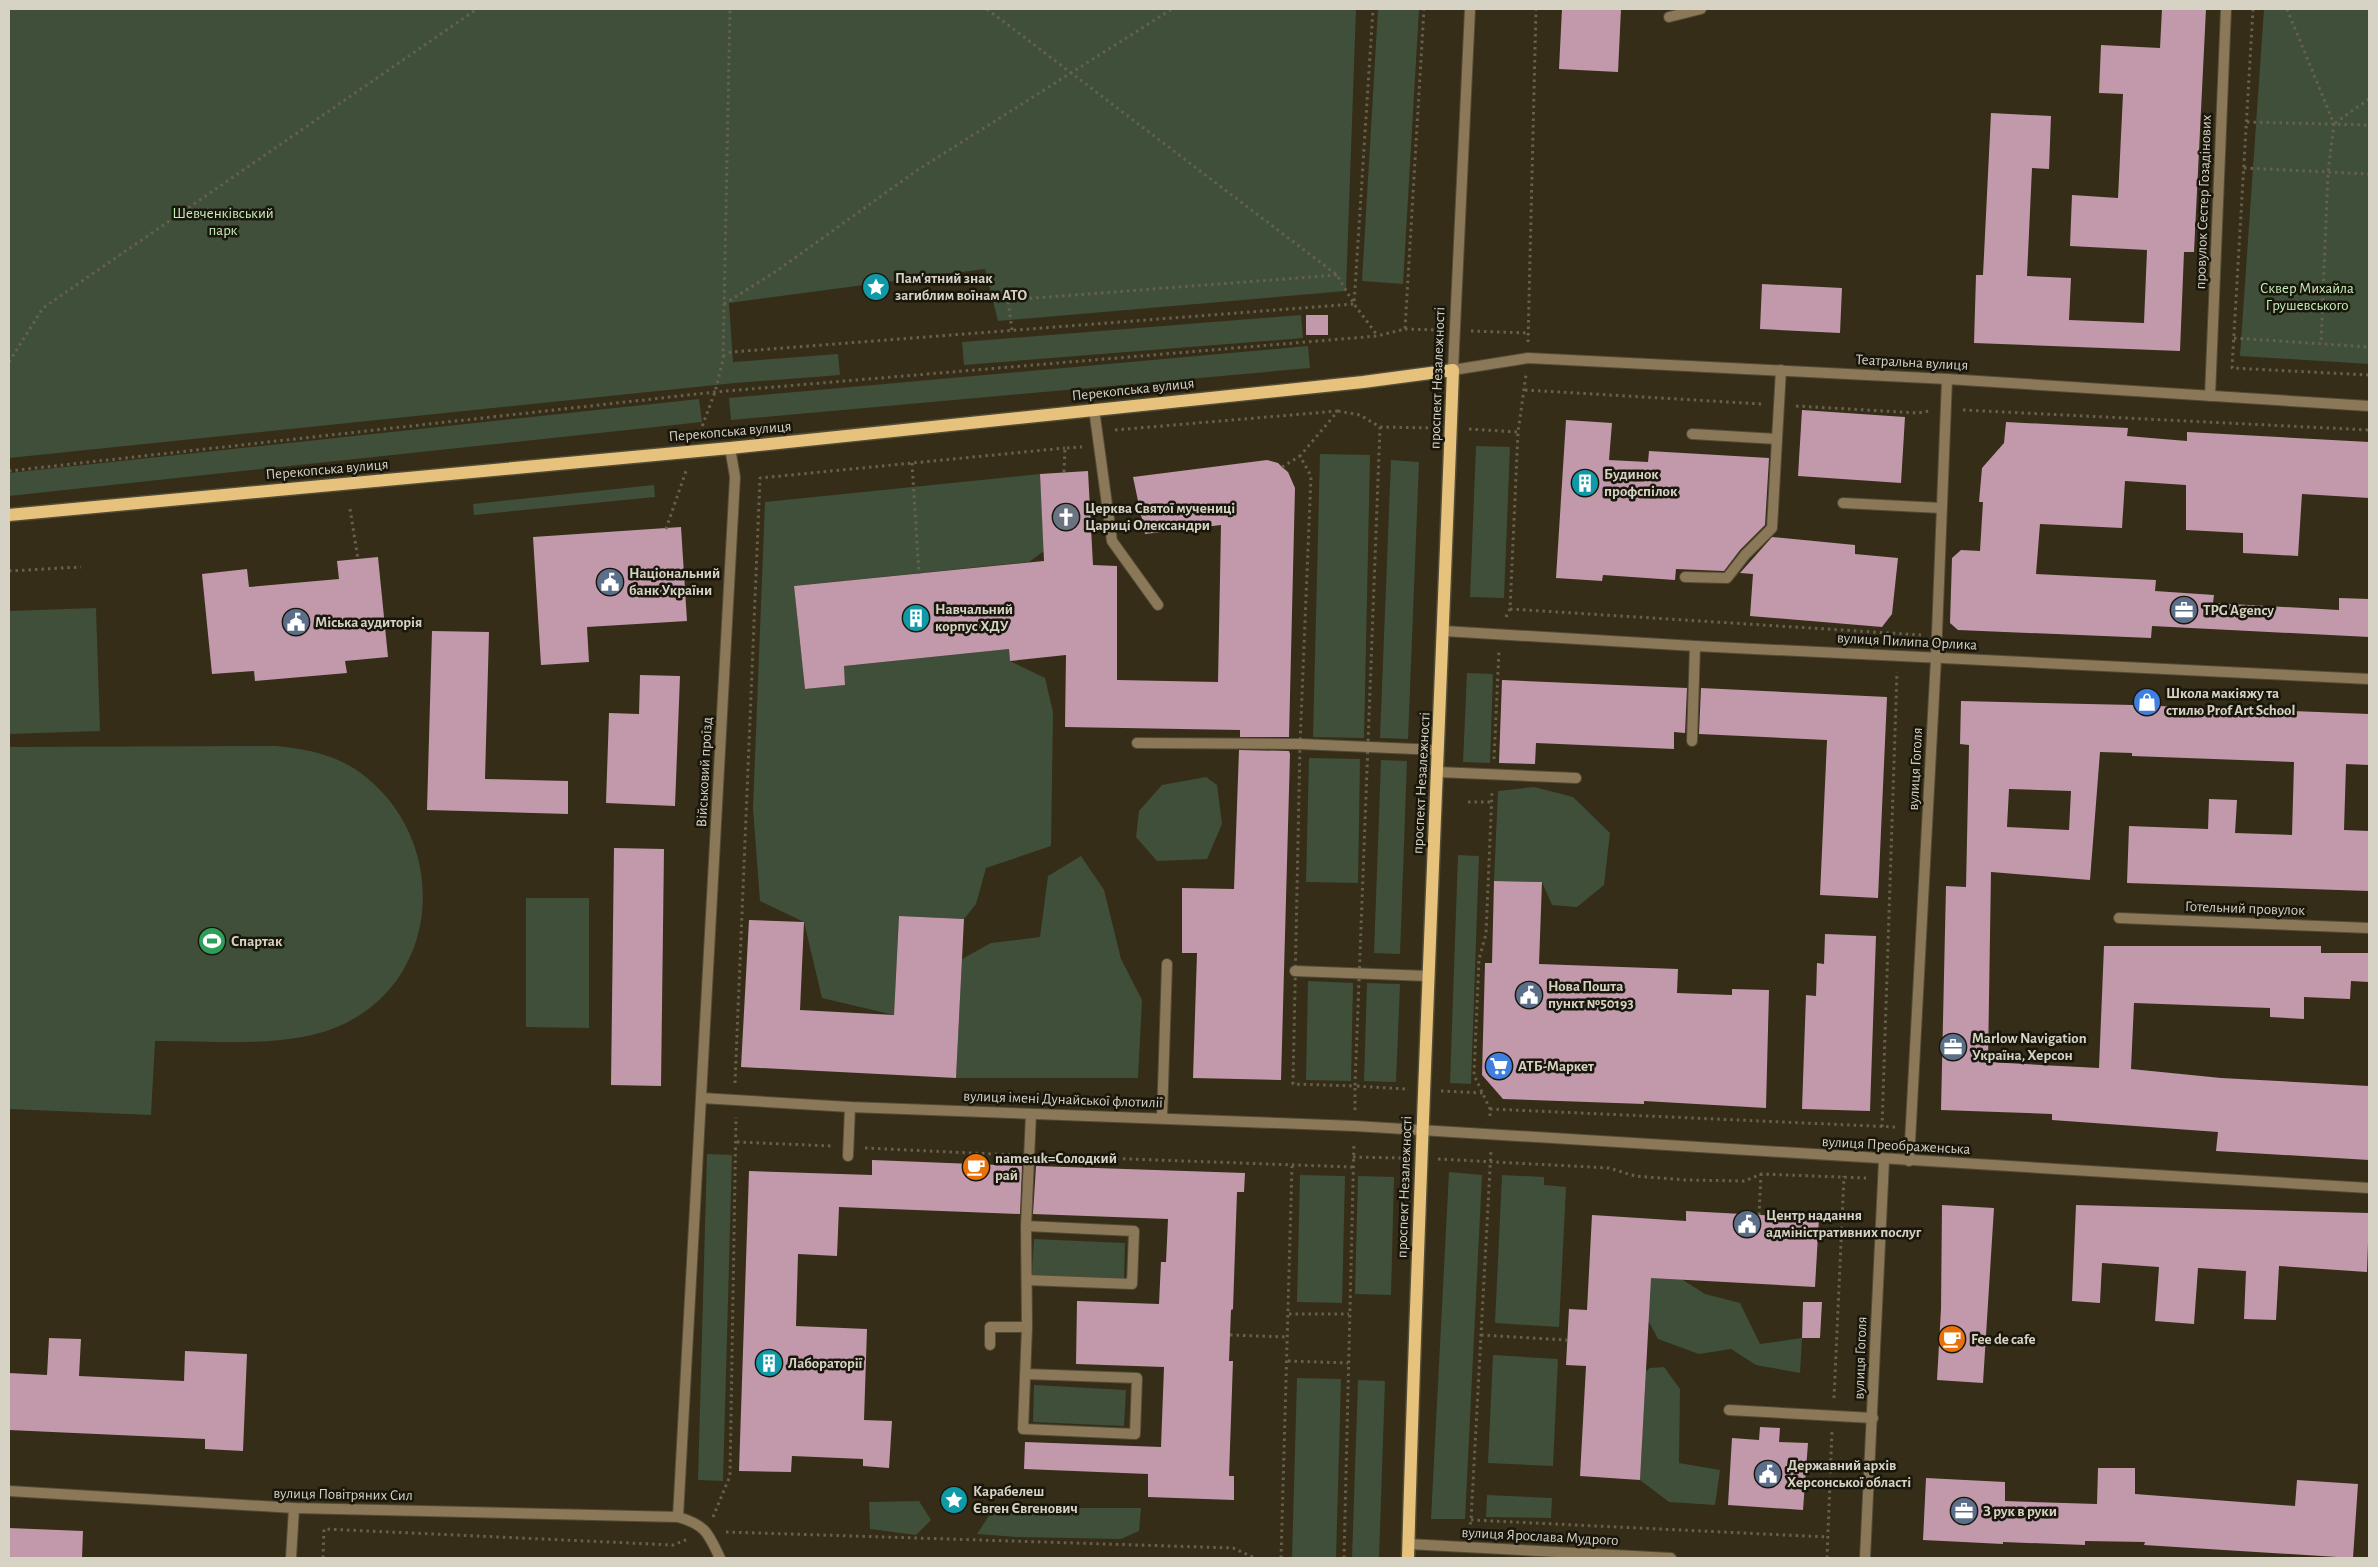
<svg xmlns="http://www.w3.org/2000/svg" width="2378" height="1567" font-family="'Alegreya Sans',sans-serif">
  <rect width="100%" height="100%" fill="#352d17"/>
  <g fill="#3f4f3a">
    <path d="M9,9H1356L1346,291L998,321L985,269L729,303L733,362L838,354L840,375L735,383L9,458Z"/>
    <path d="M1378,9H1419L1403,284L1362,281Z"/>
    <path d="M2264,9H2369V364L2240,356Z"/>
    <path d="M1301,315L1303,338L964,365L962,342Z"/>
    <path d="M1308,346L1310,368L731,420L729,398Z"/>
    <path d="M699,399L702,422L9,496V473Z"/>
    <path d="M1476,446L1510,447L1504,598L1470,597Z"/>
    <path d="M1320,454L1370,455L1364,738L1313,737Z"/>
    <path d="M1391,460L1419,462L1408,739L1380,738Z"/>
    <path d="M1040,474L1044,551L1029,562L794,586L805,689L845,685L844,666L1009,649L1010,661L1045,678L1053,712L1051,846L986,868L976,904L964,919L899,916L894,1015L822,998L804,922L760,901L753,808L765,502Z"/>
    <path d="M654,485L655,497L474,515L473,504Z"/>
    <path d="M96,608L100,731L9,734V611Z"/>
    <path d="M1467,673L1493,674L1490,763L1463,762Z"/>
    <path d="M276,746C309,749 341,756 367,778C447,843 442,975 346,1023C292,1050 215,1040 155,1041L151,1115L9,1109V747Z"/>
    <path d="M1309,758L1360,759L1358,883L1306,882Z"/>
    <path d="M1381,760L1407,761L1400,954L1374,953Z"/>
    <path d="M1206,777L1217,785L1222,824L1207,859L1157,861L1136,837L1139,811L1162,785Z"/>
    <path d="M1534,787L1573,797L1610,833L1604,885L1577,907L1552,905L1542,882L1494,881L1498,791Z"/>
    <path d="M1458,855L1479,856L1471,1084L1450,1083Z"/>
    <path d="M1081,856L1104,890L1121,959L1142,1000L1138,1078H956L962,959L991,943L1040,937L1048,876Z"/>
    <path d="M526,898H589V1028L526,1027Z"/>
    <path d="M1308,981L1353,983L1351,1081L1306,1080Z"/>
    <path d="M1367,983L1400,984L1396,1082L1364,1081Z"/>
    <path d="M707,1154L732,1155L723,1481L698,1480Z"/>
    <path d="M1449,1172L1482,1175L1465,1519H1431Z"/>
    <path d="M1300,1175L1345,1176L1342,1303L1297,1302Z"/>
    <path d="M1502,1175L1544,1177V1185L1566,1187L1559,1327L1495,1323Z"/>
    <path d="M1358,1176L1394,1177L1391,1295L1355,1294Z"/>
    <path d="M1034,1239L1125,1243L1124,1279L1032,1275Z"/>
    <path d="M1652,1252L1683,1280L1705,1294L1740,1303L1760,1344L1802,1338L1800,1373L1756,1365L1731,1349L1699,1354L1658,1339L1648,1320Z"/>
    <path d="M1493,1355L1558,1359L1553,1466L1488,1463Z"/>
    <path d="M1664,1367L1680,1389L1679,1463L1720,1470L1715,1505L1669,1502L1640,1480L1646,1371L1650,1368Z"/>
    <path d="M1297,1378L1341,1379L1336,1558H1292Z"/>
    <path d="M1358,1380L1385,1381L1379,1558H1352Z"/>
    <path d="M1034,1385L1126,1390L1124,1426L1033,1422Z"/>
    <path d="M1487,1495L1552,1498L1551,1518L1486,1517Z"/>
    <path d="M919,1501L931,1520L916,1535L870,1529L869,1502Z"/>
    <path d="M994,1508H1141L1139,1531L1121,1539L1017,1537L977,1534Z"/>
  </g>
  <g fill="#c199ab" fill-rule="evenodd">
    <path d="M1562,9H1621L1618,72L1559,69Z"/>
    <path d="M2162,9H2206L2194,252H2184L2180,351L1974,343L1976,275H1983L1991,113L2051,116L2049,169L2032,168L2027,276L2071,278L2069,320L2144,323L2147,250L2070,246L2072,195L2118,198L2123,94L2099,93L2101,45L2160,48Z"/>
    <path d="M1762,284L1842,288L1840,333L1760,329Z"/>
    <rect x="1306" y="315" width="22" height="20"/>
    <path d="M1802,410L1905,417L1901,483L1798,476Z"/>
    <path d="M1566,420L1612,423L1609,460L1648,462L1649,451L1769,458L1765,525L1740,550L1724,571L1676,569L1675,580L1603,575L1602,581L1556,578Z"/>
    <path d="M2006,422L2128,428L2127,436L2187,441V432L2369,442V498L2302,494L2298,556L2243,553V533L2186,530V485L2125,481L2122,528L2040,524L2036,574L2156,580L2155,591L2214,595L2213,603L2339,610V598L2369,599V637L2152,626L2151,638L1958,630L1950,623L1952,558L1961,550L1980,551L1983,502H1979L1982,468L2004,443Z"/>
    <path d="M1267,460L1278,463L1282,467L1288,472L1295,488L1289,737H1240V730L1065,727L1066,655L1010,661L1009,649L844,666L845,685L805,689L794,586L1044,561L1040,474L1088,471L1093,565L1117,566V680L1218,682L1221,525L1145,534L1133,477Z"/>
    <path d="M681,527L687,621L587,627L589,662L541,665L533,537Z"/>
    <path d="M1772,537L1855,545V554L1898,558L1892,614L1882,627L1750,616L1753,574L1740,573Z"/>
    <path d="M378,557L388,657L345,661L347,673L255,681L254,671L212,674L202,574L247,569L249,587L339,579L337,561Z"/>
    <path d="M432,631L489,632L485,779L568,781V814L427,810Z"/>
    <path d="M640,675L680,676L675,806L606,803L609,713L639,714Z"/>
    <path d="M1502,680L1687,688L1685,733L1674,732V749L1536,743L1535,764L1499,763Z"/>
    <path d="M1701,688L1887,697L1878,898L1820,895L1827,740L1699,734Z"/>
    <path d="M1961,701L2133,705L2369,714V765L2346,764L2344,830L2369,831V891L2127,883L2129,826L2208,829L2209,799L2237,800L2235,833L2292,835L2294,762L2132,756V753L2100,752L2090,880L1991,872L1988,1062L2099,1068L2104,946H2321V953H2369V982L2351,981L2350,999L2304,997V1019L2270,1017V1008L2134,1003L2131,1069L2221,1078L2369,1086V1160L2216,1151L2218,1132L2052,1120V1114L1941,1110L1946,886L1966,887L1969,745L1960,744ZM2009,789L2071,791L2069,830L2007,827Z"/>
    <path d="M1239,750L1289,751L1290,754L1281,1080L1193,1078L1197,953H1182V888L1234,889Z"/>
    <path d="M614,848L664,849L661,1086L611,1085Z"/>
    <path d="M1494,881L1542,882L1539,964L1678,969L1677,993L1732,995V989L1769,990L1766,1108L1644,1101V1104L1503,1099L1482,1075L1485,963H1492Z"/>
    <path d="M899,916L964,919L956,1078L741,1067L749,920L804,922L800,1010L894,1015Z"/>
    <path d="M1825,934L1876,936L1870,1111L1802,1109L1806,995L1816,996L1817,963L1824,964Z"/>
    <path d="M872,1160L1022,1166L1020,1214L839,1207L837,1256L798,1254L796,1326L867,1329L864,1420L892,1421L889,1468L863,1466V1459L792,1456L791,1472L739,1471L749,1171L872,1175Z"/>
    <path d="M1036,1166L1245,1173L1244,1192H1237L1233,1309L1231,1310L1229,1361H1233L1229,1476H1234V1500L1148,1497V1474L1024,1469L1025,1442L1161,1447L1164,1367L1076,1364L1077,1301L1159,1304L1161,1262H1166L1168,1219L1033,1214Z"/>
    <path d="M1942,1205L1994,1208L1983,1383L1937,1380L1941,1309Z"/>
    <path d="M2076,1205L2369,1213L2367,1272L2279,1266L2276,1320L2244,1319L2246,1271L2198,1268L2194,1324L2155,1321L2159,1267L2102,1263L2100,1303L2072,1301Z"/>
    <path d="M1686,1211L1819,1218L1815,1287L1651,1278L1640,1480L1580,1476L1586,1366L1566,1365L1569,1309L1587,1310L1592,1215L1686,1221Z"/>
    <path d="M1803,1302H1822L1820,1338H1802Z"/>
    <path d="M49,1338L81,1339L79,1376L184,1381L185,1351L247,1354L243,1451L205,1449V1439L9,1430V1373L47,1375Z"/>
    <path d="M1760,1427L1780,1428L1779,1442L1808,1443L1803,1510L1728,1505L1732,1438L1759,1440Z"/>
    <path d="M2098,1468H2135V1494L2295,1506L2297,1480L2358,1484L2353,1558L2144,1545L2145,1542L2085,1541V1545L2003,1542V1544L1923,1540L1926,1478L2005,1482V1501L2097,1504Z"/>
    <path d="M9,1528L83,1531L82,1558H9Z"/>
  </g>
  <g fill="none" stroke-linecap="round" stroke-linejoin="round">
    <g stroke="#524b36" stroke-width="12">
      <g id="service">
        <path d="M1669,17L1701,9"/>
        <path d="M1094,409L1112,541L1158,605"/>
        <path d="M1692,434L1777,439L1781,370"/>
        <path d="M1843,503L1941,508"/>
        <path d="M1685,577L1727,578L1745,555L1772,528L1777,439"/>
        <path d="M1692,741L1695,646"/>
        <path d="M1137,743L1300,744L1438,750"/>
        <path d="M1437,772L1576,778"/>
        <path d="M1295,971L1428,976"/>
        <path d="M1162,1118L1167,964"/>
        <path d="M848,1156L850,1107"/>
        <path d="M1027,1280L1132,1284L1134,1231L1026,1226L1031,1114"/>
        <path d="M990,1345V1327H1027L1026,1226"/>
        <path d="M1025,1374L1137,1378L1135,1434L1023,1429L1027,1327"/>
        <path d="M1729,1410L1873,1418"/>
        <path d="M678,1517C706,1525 708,1533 720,1558"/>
      </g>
    </g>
    <g stroke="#524b36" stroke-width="12">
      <g id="minor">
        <path d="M2210,396L2226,9"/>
        <path d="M1444,631L1695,646L2369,679"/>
        <path d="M2119,918L2369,928"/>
        <path d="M702,1098L850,1107L1355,1126L2369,1188"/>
        <path d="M1909,1161L1936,658L1947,379"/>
        <path d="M9,1491L294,1508L678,1517L735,477L730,448"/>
        <path d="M1408,1544L1671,1558"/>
        <path d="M291,1558L294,1508"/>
        <path d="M1865,1558L1884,1160"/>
      </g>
    </g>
    <g stroke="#524b36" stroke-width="12">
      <path id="tertiary" d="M1470,9L1453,370L1528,358L1947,379L2369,406"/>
    </g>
    <g stroke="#524b36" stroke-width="15">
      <path id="primary" d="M9,515L730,448L1363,382L1453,370C1438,766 1419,1162 1408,1558"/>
    </g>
    <g stroke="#67604d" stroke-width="3" stroke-dasharray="2.5 4" stroke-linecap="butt">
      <path d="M987,9L1337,275L1354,304L1377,335"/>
      <path d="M2253,9L2232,368L2369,375"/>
      <path d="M2287,9L2334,124L2328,172L2321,344"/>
      <path d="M2247,122L2369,125"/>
      <path d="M2335,123L2369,99"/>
      <path d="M2244,168L2369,174"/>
      <path d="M724,304L778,270L916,171L1172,9"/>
      <path d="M1405,329L1437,330"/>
      <path d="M1012,330L1008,300L1337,275"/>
      <path d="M1471,331L1528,333"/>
      <path d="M2234,338L2369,347"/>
      <path d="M1528,342L1536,9"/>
      <path d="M723,356L731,352L1354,304L1373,9"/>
      <path d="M9,362L43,308L477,9"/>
      <path d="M1525,390L1762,404"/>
      <path d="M1796,406L1918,413L1929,411"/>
      <path d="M1963,410L2369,430"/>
      <path d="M1338,411L1360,415L1380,427L1355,1086L1293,1084L1300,744L1311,476L1300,456Z"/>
      <path d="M1380,427L1433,428"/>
      <path d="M1469,429L1518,432"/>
      <path d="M1115,430L1338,411"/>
      <path d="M700,432L715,392L723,360L730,9"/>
      <path d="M912,463L919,574"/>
      <path d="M1282,467L1300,456"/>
      <path d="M9,471L715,392L1377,336L1405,329L1424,9"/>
      <path d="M1064,472L1065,448L1082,447"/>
      <path d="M350,509L358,559"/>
      <path d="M666,529L686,471"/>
      <path d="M9,571L81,567"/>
      <path d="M1510,609L1921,635"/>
      <path d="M1506,617L1510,609L1518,432L1526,375"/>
      <path d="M1494,759L1499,650"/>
      <path d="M1468,802H1492"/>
      <path d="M735,1083L760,478L1065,448"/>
      <path d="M1441,1091L1483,1093"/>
      <path d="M1490,1109L1895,1127"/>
      <path d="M1355,1110V1086L1405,1089"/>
      <path d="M1490,1116V1109L1474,1075L1479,959L1486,934L1492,792"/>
      <path d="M1882,1127L1897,672"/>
      <path d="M737,1142L831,1146"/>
      <path d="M865,1148L1014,1155"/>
      <path d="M1045,1156L1352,1167"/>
      <path d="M1353,1157L1402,1158"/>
      <path d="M1438,1159L1609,1168L1635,1176L1685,1180L1745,1181L1761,1174L1866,1178"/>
      <path d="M1759,1215L1761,1174"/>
      <path d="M1289,1314H1349"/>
      <path d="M1230,1335L1288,1337"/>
      <path d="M1481,1335L1567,1340"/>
      <path d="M1288,1361L1348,1363"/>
      <path d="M1834,1398L1844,1176"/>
      <path d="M713,1517L730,1476L736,1117"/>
      <path d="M1471,1520L1827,1537"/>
      <path d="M1469,1531L1471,1520L1491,1150"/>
      <path d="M726,1532L1233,1548L1255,1558"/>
      <path d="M323,1558L324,1529L673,1545L688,1539"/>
      <path d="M1281,1558L1292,1166"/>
      <path d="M1344,1558L1354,1142"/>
      <path d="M1827,1558L1832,1431"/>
    </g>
    <use href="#service" stroke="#8a7858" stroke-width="10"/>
    <use href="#minor" stroke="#8a7858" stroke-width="10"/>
    <use href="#tertiary" stroke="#8a7858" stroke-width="10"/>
    <use href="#primary" stroke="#e6c27d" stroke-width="12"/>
  </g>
  <defs>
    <g id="sight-disc" transform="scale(1.4375)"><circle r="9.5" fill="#0f9aa8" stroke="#19160c"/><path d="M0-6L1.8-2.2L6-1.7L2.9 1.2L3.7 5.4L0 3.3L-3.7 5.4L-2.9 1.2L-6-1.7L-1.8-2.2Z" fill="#fff"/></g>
    <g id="building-disc" transform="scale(1.4375)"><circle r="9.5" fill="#0f9aa8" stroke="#19160c"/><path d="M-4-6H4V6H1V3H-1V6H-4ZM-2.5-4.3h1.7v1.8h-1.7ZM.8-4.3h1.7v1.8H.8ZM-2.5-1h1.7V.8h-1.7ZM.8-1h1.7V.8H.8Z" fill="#fff"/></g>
    <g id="church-disc" transform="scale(1.4375)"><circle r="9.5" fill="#6b7280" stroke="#19160c"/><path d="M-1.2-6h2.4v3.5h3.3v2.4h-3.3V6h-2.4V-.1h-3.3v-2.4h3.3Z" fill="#fff"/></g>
    <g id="civic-disc" transform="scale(1.4375)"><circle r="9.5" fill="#5c6f8a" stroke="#19160c"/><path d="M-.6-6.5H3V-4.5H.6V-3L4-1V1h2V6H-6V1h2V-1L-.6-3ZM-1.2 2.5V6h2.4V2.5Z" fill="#fff"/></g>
    <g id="office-disc" transform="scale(1.4375)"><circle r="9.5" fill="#5c6f8a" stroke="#19160c"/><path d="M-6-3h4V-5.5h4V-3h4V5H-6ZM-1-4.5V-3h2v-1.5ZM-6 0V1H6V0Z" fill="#fff"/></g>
    <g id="shop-disc" transform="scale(1.4375)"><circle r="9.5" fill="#3f7fe0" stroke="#19160c"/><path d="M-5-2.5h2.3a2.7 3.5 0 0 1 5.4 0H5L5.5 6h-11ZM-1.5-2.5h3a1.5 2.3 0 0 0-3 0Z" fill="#fff"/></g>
    <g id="stadium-disc" transform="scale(1.4375)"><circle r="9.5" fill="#2e9e5b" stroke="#19160c"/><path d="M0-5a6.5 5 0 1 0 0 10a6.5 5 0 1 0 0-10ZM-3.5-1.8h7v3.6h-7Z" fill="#fff"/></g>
    <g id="supermarket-disc" transform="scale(1.4375)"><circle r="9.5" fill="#3f7fe0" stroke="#19160c"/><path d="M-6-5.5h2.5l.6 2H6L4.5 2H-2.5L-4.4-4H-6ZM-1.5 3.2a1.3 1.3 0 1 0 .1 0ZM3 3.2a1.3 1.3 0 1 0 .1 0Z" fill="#fff"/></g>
    <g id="cafe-disc" transform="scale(1.4375)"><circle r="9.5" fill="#e8710a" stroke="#19160c"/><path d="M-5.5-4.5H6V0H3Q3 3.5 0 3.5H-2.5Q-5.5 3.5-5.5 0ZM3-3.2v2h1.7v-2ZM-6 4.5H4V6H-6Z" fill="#fff"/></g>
  </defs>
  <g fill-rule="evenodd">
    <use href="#sight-disc" x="876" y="287"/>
    <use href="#building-disc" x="1585" y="483"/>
    <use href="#church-disc" x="1066" y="517"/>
    <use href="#civic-disc" x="610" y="582"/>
    <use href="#office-disc" x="2184" y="610"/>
    <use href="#building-disc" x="916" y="618"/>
    <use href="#civic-disc" x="296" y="622"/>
    <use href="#shop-disc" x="2147" y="702"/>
    <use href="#stadium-disc" x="212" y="941"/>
    <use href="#civic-disc" x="1529" y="995"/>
    <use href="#office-disc" x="1953" y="1047"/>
    <use href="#supermarket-disc" x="1499" y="1066"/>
    <use href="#cafe-disc" x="976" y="1167"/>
    <use href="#civic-disc" x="1747" y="1224"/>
    <use href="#cafe-disc" x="1952" y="1339"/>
    <use href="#building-disc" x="769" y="1363"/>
    <use href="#civic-disc" x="1768" y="1474"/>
    <use href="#sight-disc" x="954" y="1500"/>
    <use href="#office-disc" x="1964" y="1511"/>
  </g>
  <g text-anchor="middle" stroke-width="5" stroke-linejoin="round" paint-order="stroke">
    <g font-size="15" fill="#d6d2c4" stroke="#19160c">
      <text transform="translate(2203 202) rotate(-88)" y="5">провулок Сестер Гозадінових</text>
      <text transform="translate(1912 362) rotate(3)" y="5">Театральна вулиця</text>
      <text transform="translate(1437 378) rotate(-88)" y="5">проспект Незалежності</text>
      <text transform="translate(1133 389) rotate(-6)" y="5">Перекопська вулиця</text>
      <text transform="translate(730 431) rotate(-5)" y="5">Перекопська вулиця</text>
      <text transform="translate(327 469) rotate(-5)" y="5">Перекопська вулиця</text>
      <text transform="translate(1907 641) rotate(3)" y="5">вулиця Пилипа Орлика</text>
      <text transform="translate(1915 769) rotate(-87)" y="5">вулиця Гоголя</text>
      <text transform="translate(704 772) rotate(-87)" y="5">Військовий проїзд</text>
      <text transform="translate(1421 783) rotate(-87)" y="5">проспект Незалежності</text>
      <text transform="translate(2245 908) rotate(2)" y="5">Готельний провулок</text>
      <text transform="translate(1063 1099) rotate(2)" y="5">вулиця імені Дунайської флотилії</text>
      <text transform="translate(1896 1145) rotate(3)" y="5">вулиця Преображенська</text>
      <text transform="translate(1404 1187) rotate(-88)" y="5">проспект Незалежності</text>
      <text transform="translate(1860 1358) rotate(-88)" y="5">вулиця Гоголя</text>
      <text transform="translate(343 1494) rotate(1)" y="5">вулиця Повітряних Сил</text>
      <text transform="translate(1540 1536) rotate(3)" y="5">вулиця Ярослава Мудрого</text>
    </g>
    <g font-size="15" fill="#c5eeb9" stroke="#19160c">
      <text x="223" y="218">Шевченківський<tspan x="223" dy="17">парк</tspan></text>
      <text x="2307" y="293">Сквер Михайла<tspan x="2307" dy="17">Грушевського</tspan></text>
    </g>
    <g font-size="15" font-weight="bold" fill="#d6d2c4" stroke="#19160c" text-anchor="start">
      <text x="895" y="283">Пам'ятний знак<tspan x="895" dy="17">загиблим воїнам АТО</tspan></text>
      <text x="1604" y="479">Будинок<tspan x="1604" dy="17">профспілок</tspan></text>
      <text x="1085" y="513">Церква Святої мучениці<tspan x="1085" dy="17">Цариці Олександри</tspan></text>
      <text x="629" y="578">Національний<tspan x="629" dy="17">банк України</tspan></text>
      <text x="935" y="614">Навчальний<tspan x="935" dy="17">корпус ХДУ</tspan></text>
      <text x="2203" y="615">TPG Agency</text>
      <text x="315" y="627">Міська аудиторія</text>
      <text x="2166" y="698">Школа макіяжу та<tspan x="2166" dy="17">стилю Prof Art School</tspan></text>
      <text x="231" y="946">Спартак</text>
      <text x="1548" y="991">Нова Пошта<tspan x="1548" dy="17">пункт №50193</tspan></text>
      <text x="1972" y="1043">Marlow Navigation<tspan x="1972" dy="17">Україна, Херсон</tspan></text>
      <text x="1518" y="1071">АТБ-Маркет</text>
      <text x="995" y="1163">name:uk=Солодкий<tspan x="995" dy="17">рай</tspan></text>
      <text x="1766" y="1220">Центр надання<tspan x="1766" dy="17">адміністративних послуг</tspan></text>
      <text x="1971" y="1344">Fee de cafe</text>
      <text x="788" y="1368">Лабораторії</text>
      <text x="1787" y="1470">Державний архів<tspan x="1787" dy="17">Херсонської області</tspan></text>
      <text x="973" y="1496">Карабелеш<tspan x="973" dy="17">Євген Євгенович</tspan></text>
      <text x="1983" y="1516">З рук в руки</text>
    </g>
  </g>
  <rect width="2378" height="1567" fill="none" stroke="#d6d2c4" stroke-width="20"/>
</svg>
